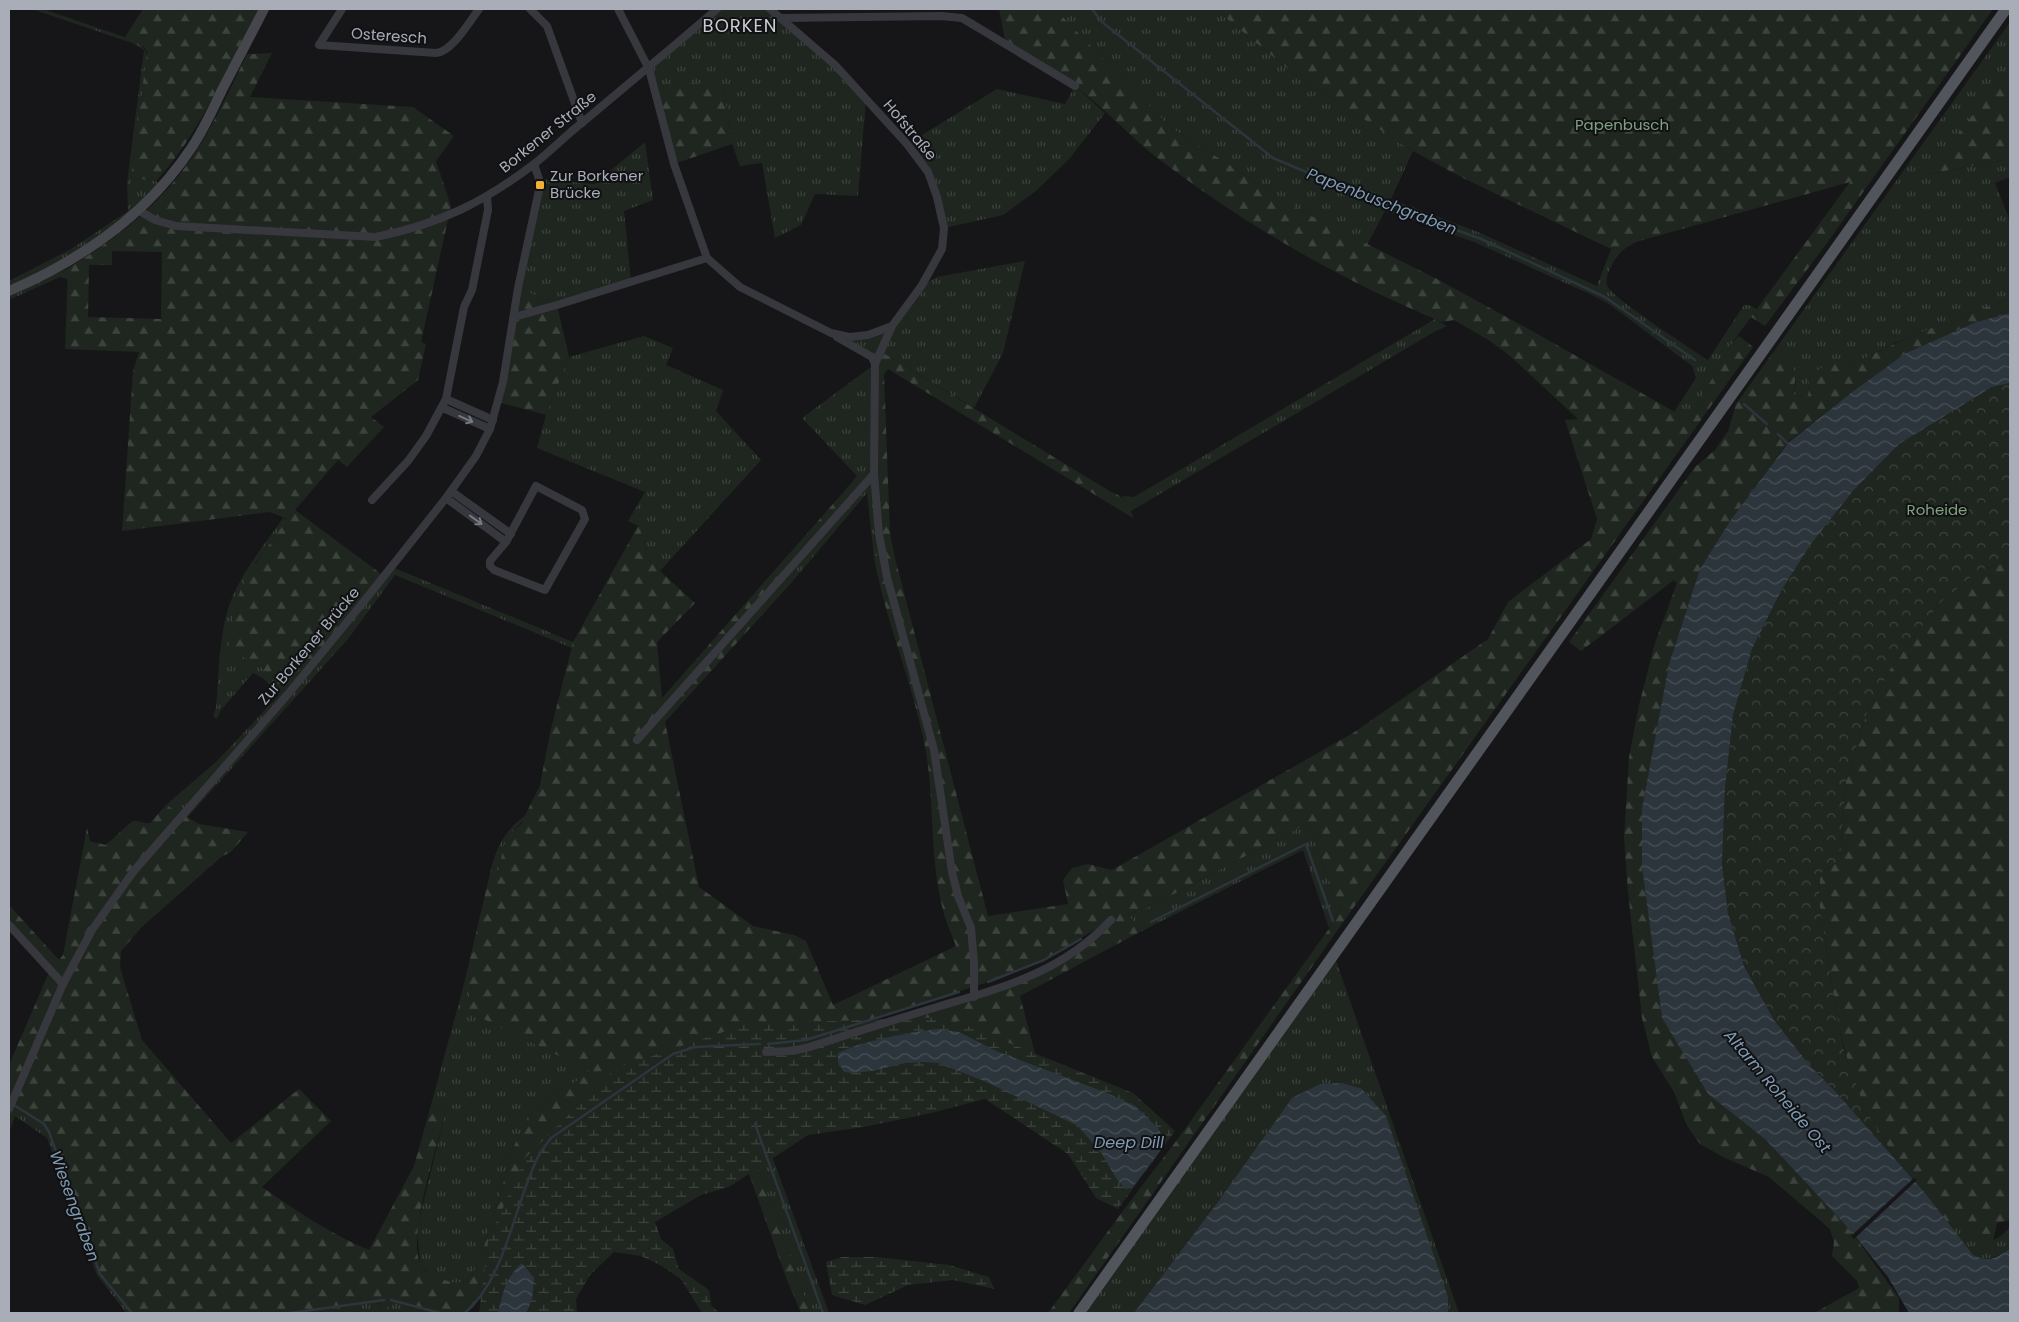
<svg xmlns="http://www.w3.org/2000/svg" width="2019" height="1322" font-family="Poppins,sans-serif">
  <defs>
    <pattern id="grass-tufts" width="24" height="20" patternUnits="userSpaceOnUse" patternTransform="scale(1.25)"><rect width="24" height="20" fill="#1e261f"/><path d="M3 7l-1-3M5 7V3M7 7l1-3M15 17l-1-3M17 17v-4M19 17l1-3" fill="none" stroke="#3c433d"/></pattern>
    <pattern id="forest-firs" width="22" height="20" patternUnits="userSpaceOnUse" patternTransform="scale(1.25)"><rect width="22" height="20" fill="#1e261f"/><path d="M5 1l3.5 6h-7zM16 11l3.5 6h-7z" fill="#3c433d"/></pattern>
    <pattern id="wetland-marsh" width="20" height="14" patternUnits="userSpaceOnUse" patternTransform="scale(1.25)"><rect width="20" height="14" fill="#1e261f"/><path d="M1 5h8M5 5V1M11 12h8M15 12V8" fill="none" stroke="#3c433d"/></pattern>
    <pattern id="park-crowns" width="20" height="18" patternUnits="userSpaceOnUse" patternTransform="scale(1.25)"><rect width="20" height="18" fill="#1e261f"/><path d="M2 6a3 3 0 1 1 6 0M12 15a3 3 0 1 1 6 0" fill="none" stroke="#3c433d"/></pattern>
    <pattern id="water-waves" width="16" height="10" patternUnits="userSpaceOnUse" patternTransform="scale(1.25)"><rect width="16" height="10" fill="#2c353c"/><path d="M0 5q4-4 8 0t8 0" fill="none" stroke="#485056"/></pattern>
  </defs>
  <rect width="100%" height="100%" fill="#161618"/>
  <g fill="url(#grass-tufts)">
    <path d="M32,9H43L136,41C144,47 147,51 147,60L131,178L156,181L159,184C149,194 139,205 128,214C94,245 51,266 9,286V281L71,249L128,211L127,183L144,50L132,43Z"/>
    <path d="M717,9H770L866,99L858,196L815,194L801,225L775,238L762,163L740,166L732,144L723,85L653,83L649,69Z"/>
    <path d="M1055,9H1215L1293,73L1413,151L1391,199L1478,232L1597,286L1611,249L1638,241C1633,244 1626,247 1622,251C1615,258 1604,275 1607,285C1610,297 1693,350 1708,360L1744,305H1749L1757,309L1732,343L1689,420L1674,412L1696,378L1692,366L1609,304L1592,295L1474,242L1385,211L1367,245L1303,212L1170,127Z"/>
    <path d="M2010,22V66L1929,174L2010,159V177L1995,183L2010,221V299L1972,312L1895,343L1843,369L1810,375L1808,396L1802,397L1793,395L1796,382L1777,347Z"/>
    <path d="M1075,86L1105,113L1070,158L1036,191L1003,215L944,228L928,172L907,144L997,89L1065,104Z"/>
    <path d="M645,142L653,200L624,211L631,281L557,305L518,288L539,179L594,184Z"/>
    <path d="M1025,261L1003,353L974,408L880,351L883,555L874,557L867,493L792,582L785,575L847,503L840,496L857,476L802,418L875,364L872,357L831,333L849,337L892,326L922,285L937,277Z"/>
    <path d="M68,268V279L60,277L9,300V297Z"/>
    <path d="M1435,319L1447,326L1434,332L1131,511L1122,496L1134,497Z"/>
    <path d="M644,336L673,348L666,365L723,390L716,411L761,460L660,571L647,559L644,539L638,526L628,521L645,492L537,448L546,415L569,357Z"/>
    <path d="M283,518L288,520L255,563L256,662L288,693L392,567L573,642L572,648L395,575L348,639L187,818L166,805L217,761L279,695L264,679L253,673L221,710L217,719L213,716L216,708C219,675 219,628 232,598C244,569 265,544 283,518Z"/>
    <path d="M526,815C521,825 514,828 509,836C502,846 501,859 499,871L491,869C497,846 506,829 526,815Z"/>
    <path d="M1308,823L1341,912L1329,928L1303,850L1138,933L1129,914L1151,906Z"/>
    <path d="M1334,955L1459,1313H1079Z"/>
    <path d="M464,984L472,986L466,1010L593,1072L554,1094L534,1111L515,1144L479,1263L467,1281L454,1284L430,1274L420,1264L417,1228L446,1110L431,1105Z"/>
    <path d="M11,1104L44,1124L49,1132L106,1283L132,1313H126L97,1275L47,1138L15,1116L9,1133V1109Z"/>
    <path d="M759,1120L829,1313H810L744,1129Z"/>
    <path d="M1963,1225C1985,1237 1989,1251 2010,1227V1249C1976,1270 1970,1254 1950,1226Z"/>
    <path d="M387,1300L440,1313H389Z"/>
    <path d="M378,1301L380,1313H290Z"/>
  </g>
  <g fill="url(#forest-firs)" fill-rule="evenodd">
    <path d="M143,9H258C229,65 199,135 156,181L131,178L147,52L143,46L125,37Z"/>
    <path d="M999,9H1055L1170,127L1303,212L1437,279L1534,332L1689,420L1732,343L1739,336L1753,347L1344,921L1069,1313H1048L1125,1208L1174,1144L1341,912L1308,823L1151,906L1129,914L1138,933L1020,996L1038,1065L744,1129L810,1313H801L787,1280L736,1138L806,1048L1049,968L1109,921L1044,960L988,982L806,1040L492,1277L476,1303L465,1313H440L388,1300L389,1313H380L378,1301L290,1313H132L100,1274L49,1132L44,1124L11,1104L9,1109V1065L50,970L9,925V905L59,960L63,955L87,828L90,841L105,845C112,841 129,822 134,821C139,821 144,824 150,823L166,805L199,824L248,832L231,852L221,857L142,927L121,951L120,967L142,1040L231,1143L299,1089L331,1121L262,1187C297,1211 330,1234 369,1250L414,1166L431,1105L446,1110C439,1142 407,1235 420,1263C423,1270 431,1274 438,1277C449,1282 454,1284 467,1281L479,1263L515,1144L534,1111L554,1094L592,1072L465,1010L472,987L464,984L491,869L499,870L503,848L509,835L521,824L540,785L550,733L573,642L638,526L644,539L647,559L695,603L657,642L662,698L840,496L848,503L785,576L792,582L665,722L699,887L753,926L794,935L806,941L833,1005L956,946C952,936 948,927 945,917C929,864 935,806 926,752C914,685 886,624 874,557L883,554L879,534L875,364L880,351L1111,492C1123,496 1130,504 1133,518L888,369L884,374L890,533L895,558L988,916L1068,904L1063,880L1072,868L1088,864L1112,870L1353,733L1488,639L1508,602L1591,539L1597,519L1565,420L1578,419L1510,356L1490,341L1454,320L1442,322C1338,279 1240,222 1151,153C1125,132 1102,105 1074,86C1052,71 1028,58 1006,45Z"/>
    <path d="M1215,9H1993L1827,243L1765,326L1751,317L1850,182L1611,249L1463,178L1413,151L1293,73Z"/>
    <path d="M272,53L250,97L413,107L454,136L436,161L451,206L421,342L426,344L418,380L371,417L384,427L347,467L338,460L295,510L384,576L288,694L256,662L228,651C231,628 233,604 244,583C255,560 274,541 287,519L270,512L122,531L133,371L139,352L65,349L68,268C126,233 172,195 206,135C221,109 234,81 247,54ZM112,251L162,252L161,319L88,317L89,265H112Z"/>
    <path d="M2010,66V159L1928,174Z"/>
    <path d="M653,83L723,84L732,144L674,164Z"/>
    <path d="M518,288L557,305L569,357L546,415L498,402Z"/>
    <path d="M2010,299V313L1976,322L1906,353L1852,392L1788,442L1730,521L1700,569L1669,664L1642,808V867L1662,1018L1708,1094L1766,1140L1850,1230L1899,1298V1313H1814L1859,1288L1857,1281L1832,1256L1834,1242L1830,1229L1769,1177L1723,1157L1700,1144L1687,1126L1674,1092L1652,1057L1642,1018L1628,892L1624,838L1629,757L1639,705L1655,643L1677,583L1674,580L1581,651L1569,642L1695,467L1715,450L1728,431L1736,404L1777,347C1795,362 1798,372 1793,394L1802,397L1808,396L1810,375L1831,362L1843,369C1897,341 1952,318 2010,299Z"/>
    <path d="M2010,560V1220L1997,1223L1993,1241L1983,1239L1963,1225L1950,1226L1925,1193L1899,1164L1866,1111L1850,1070L1838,1024L1819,901L1820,874L1840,860L1846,780L1868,709L1898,657L1940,603L1978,571Z"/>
  </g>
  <g fill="url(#wetland-marsh)">
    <path d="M945,1017L1133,1093L1175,1131L1118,1209L1096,1198L1068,1154L985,1099L931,1113L864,1127L808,1135L729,1187L701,1195L655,1222L661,1239L673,1249L679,1269L709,1290L711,1305L719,1313H702L681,1279L660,1265L641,1256L614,1252L590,1275L576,1299L577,1313H479L488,1241L525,1158L616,1068L747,1024Z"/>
    <path d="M842,1257H876L949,1265L989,1277L994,1289L953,1280L908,1285L865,1305L832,1295L826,1262Z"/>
  </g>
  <path fill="url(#park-crowns)" d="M2010,383V560L1978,571L1940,603L1898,657L1868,709L1846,780L1840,860L1820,874L1819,901L1838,1024L1845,1054L1866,1111L1899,1164L1834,1090L1810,1066L1774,1020L1744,966L1728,913L1722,863L1725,789L1733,715L1752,649L1781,591L1811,544L1853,491L1899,444L1992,387Z"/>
  <g fill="url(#water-waves)">
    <path d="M2010,313V383L1992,387L1899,444L1853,491L1811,544L1781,591L1752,649L1733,715L1725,789L1722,863L1728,913L1744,966L1774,1020L1810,1066L1834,1090L1925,1193L1973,1255C1989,1263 1995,1258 2010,1249V1313H1909L1888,1277L1850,1230L1766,1140L1708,1094L1662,1018L1642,867V808L1669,664L1700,569L1730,521L1788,443L1852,392L1906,353L1976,322Z"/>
    <path d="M937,1029L959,1032L996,1051L1107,1093L1135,1106L1158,1128L1164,1139V1146L1132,1188L1125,1189L1116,1178L1102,1154L1078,1126L984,1081L938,1063L923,1062L905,1063L872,1071L852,1073L844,1072L838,1062V1053C865,1040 906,1033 937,1029Z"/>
    <path d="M1342,1083L1362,1089L1386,1116L1448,1297V1313H1134L1218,1202L1292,1098L1320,1084Z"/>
    <path d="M522,1263L534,1278L532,1300L526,1313H498C503,1293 505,1278 522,1263Z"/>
  </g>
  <path fill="#161618" d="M1914,1178L1917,1180L1854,1239L1851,1236Z"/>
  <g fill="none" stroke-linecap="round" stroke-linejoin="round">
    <g stroke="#2c353c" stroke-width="2.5">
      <path d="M1092,9L1102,22L1273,158L1356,193L1481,239L1605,297L1695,360"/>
      <path d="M1744,404L1767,424"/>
      <path d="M1778,434L1789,445"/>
      <path d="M1151,922L1306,844L1333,921"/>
      <path d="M988,982L1044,960L1081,939"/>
      <path d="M768,1044L806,1040L959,992"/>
      <path d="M14,1105L44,1124L49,1132L100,1274L132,1313"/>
      <path d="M755,1124L823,1313"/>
      <path d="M391,1300L440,1313"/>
      <path d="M290,1313L384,1300"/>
      <path d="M465,1313C506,1278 514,1205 538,1157C541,1150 547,1144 551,1138L673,1054L695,1047L760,1044"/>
    </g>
    <g stroke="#37383d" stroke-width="8">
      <path d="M342,9L319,45L436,53C452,52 470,21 479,9"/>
      <path d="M530,9L547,26L582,123"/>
      <path d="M618,9L649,69L674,164L707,258L740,287L831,333L849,337L868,335L892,326L922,285L942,249L944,228L937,197L928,172L907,144L835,65L770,9"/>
      <path d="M781,18L941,16L962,18L1075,86"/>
      <path d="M138,210L155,220L176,226L376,237C439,224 483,203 534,164C551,151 566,135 583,122C628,84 673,47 717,9"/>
      <path d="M514,317L557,305L707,258"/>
      <path d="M892,326L875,364L874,474L879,534L887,577L934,750L952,872L958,896L971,928L974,962V997"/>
      <path d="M837,337L872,357L875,364"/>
      <path d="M446,399L493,420"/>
      <path d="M443,408L490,429"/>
      <path d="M536,486L582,510L585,519L545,590L494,570L490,566V561L506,542Z"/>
      <path d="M451,491L511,534"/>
      <path d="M446,498L506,542"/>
      <path d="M372,500L408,461L426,436L446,399L464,307L472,290L488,210L487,196"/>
      <path d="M637,740L874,474"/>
      <path d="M9,925L63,984"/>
      <path d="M766,1052L792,1051L806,1048C850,1034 893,1020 937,1007C1004,987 1061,973 1111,920"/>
      <path d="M9,1109L63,984L92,930L133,872L288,694L365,600L446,498L476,456L490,429L503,382L518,288L539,190V179L534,164"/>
    </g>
    <path stroke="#45474d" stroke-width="10" d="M9,291C81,260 148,214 192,147C204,129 213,109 222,90C236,63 250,36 264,9"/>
    <path stroke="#53555c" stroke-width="11" d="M1079,1313L2006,9"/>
  </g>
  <defs><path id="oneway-shaft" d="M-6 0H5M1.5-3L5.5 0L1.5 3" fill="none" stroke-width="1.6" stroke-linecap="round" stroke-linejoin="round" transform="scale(1.25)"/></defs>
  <g stroke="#757881">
    <use href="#oneway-shaft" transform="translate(466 419) rotate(24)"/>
    <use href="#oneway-shaft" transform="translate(476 520) rotate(36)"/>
  </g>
  <rect fill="#f2b134" stroke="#111113" stroke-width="2" x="535" y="180" width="10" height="10" rx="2.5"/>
  <g text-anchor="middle" stroke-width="4" stroke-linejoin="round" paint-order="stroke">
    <g font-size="15" fill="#a8adb8" stroke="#111113">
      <text transform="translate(389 36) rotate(4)" y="5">Osteresch</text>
      <text transform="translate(910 130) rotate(50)" y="5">Hofstraße</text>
      <text transform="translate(548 132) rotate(-39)" y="5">Borkener Straße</text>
      <text transform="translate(309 646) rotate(-50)" y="5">Zur Borkener Brücke</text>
    </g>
    <g font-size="15" fill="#7fa381" stroke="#111113">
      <text x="1622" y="130">Papenbusch</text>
      <text x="1937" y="515">Roheide</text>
    </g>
    <g font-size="15" fill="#a8adb8" stroke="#111113" text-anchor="start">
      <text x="550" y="181">Zur Borkener<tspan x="550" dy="17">Brücke</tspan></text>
    </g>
    <g font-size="16" font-style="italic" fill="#7f9bb3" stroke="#111113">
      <text transform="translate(1382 201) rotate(21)" y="6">Papenbuschgraben</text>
      <text transform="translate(1778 1091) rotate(50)" y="6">Altarm Roheide Ost</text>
      <text x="1129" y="1148">Deep Dill</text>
      <text transform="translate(75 1206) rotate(70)" y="6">Wiesengraben</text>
    </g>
    <g font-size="18" letter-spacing="1" fill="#c9ccd4" stroke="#111113">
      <text x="740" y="32">BORKEN</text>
    </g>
  </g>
  <rect width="2019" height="1322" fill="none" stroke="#a8adb8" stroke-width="20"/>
</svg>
